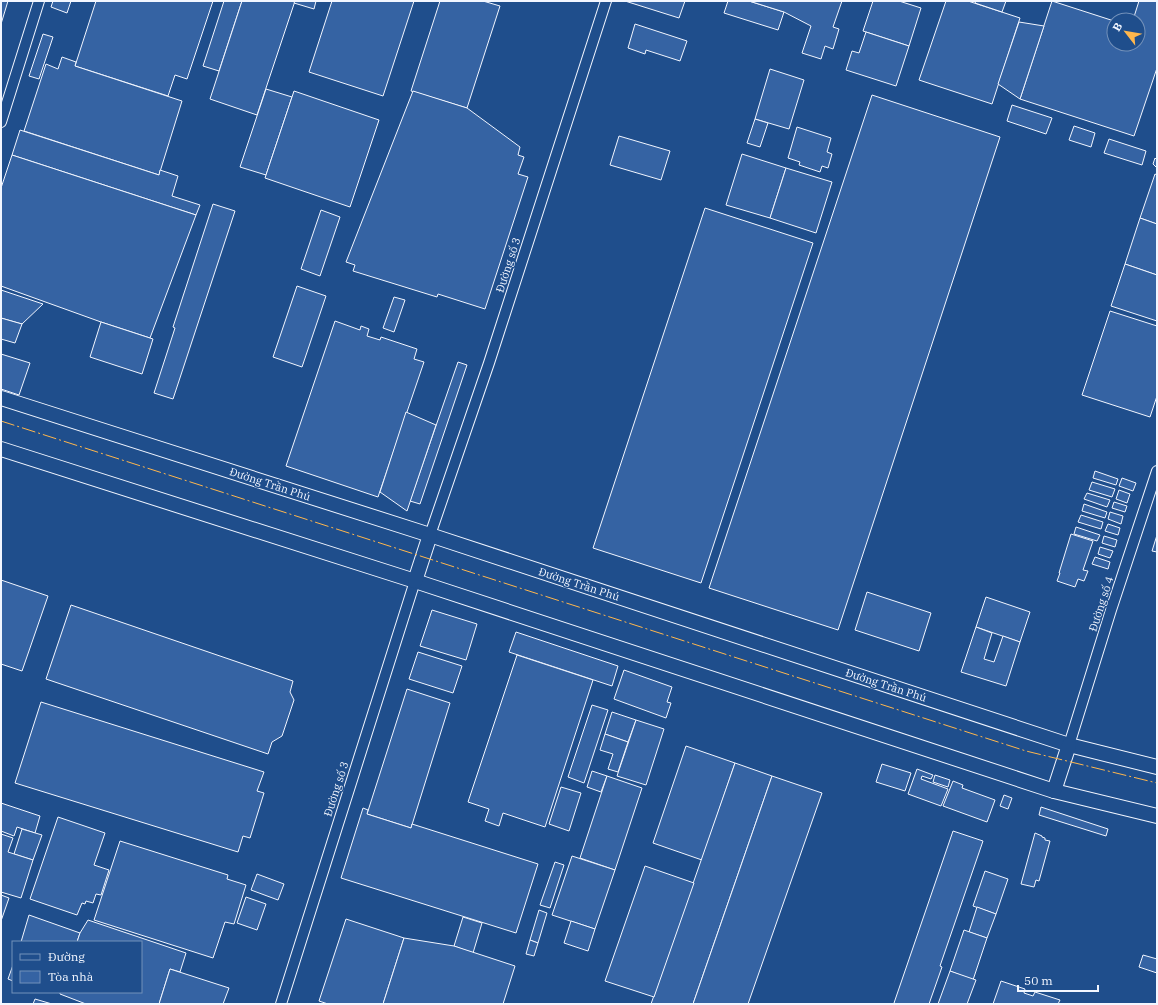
<svg xmlns="http://www.w3.org/2000/svg" width="1158" height="1005" font-family="'IBM Plex Serif',serif">
  <rect width="100%" height="100%" fill="#1f4e8c"/>
  <g fill="#3563a3" stroke="#f2f6ff">
    <path d="M1,1H8L1,24Z"/>
    <path d="M53,1H71L67,13L51,7Z"/>
    <path d="M96,1H213L187,79L175,75L168,96L75,66Z"/>
    <path d="M224,1H242L219,71L203,66Z"/>
    <path d="M242,1H295L257,115L210,99Z"/>
    <path d="M295,1H316L314,9L294,3Z"/>
    <path d="M332,1H414L383,96L309,72Z"/>
    <path d="M440,1H483L500,6L467,108L411,91Z"/>
    <path d="M625,1H685L679,18Z"/>
    <path d="M728,1H749L784,12L778,30L724,13Z"/>
    <path d="M749,1H842L833,27L839,29L833,49L825,46L821,59L802,53L811,26L784,12Z"/>
    <path d="M873,1H899L921,8L909,46L863,31Z"/>
    <path d="M946,1H968L1020,18L992,104L919,80Z"/>
    <path d="M976,1H1006L1002,12L975,3Z"/>
    <path d="M1052,1L1114,21V44H1138V20H1133L1139,1H1157V68L1134,136L1020,99Z"/>
    <path d="M1019,22L1044,26L1020,99L998,84Z"/>
    <path d="M635,24L687,41L680,61L646,50L645,54L628,48Z"/>
    <path d="M866,32L909,46L896,86L846,70L852,51L859,53Z"/>
    <path d="M43,34L53,37L39,79L29,76Z"/>
    <path d="M62,57L76,62L75,66L182,101L159,175L24,131L46,64L58,69Z"/>
    <path d="M770,69L804,80L789,129L755,119Z"/>
    <path d="M266,89L292,97L266,175L240,167Z"/>
    <path d="M294,91L379,120L350,207L265,178Z"/>
    <path d="M413,91L467,108L520,147L518,155L524,157L518,174L528,177L485,309L438,294L437,297L353,271L355,265L346,262Z"/>
    <path d="M872,95L1000,137L838,630L709,588Z"/>
    <path d="M1012,105L1052,118L1046,134L1007,121Z"/>
    <path d="M755,119L768,123L760,147L747,143Z"/>
    <path d="M1074,126L1095,133L1091,147L1069,140Z"/>
    <path d="M797,127L831,138L827,152L832,154L828,168L822,166L820,172L799,165L800,162L788,158Z"/>
    <path d="M20,130L159,175L160,170L178,176L172,196L200,205L196,215L12,155Z"/>
    <path d="M619,136L670,151L661,180L610,165Z"/>
    <path d="M1109,139L1146,151L1142,165L1104,153Z"/>
    <path d="M742,154L786,168L770,218L726,205Z"/>
    <path d="M12,155L196,215L150,338L101,322L1,286V188Z"/>
    <path d="M1155,158L1157,160V168L1153,164Z"/>
    <path d="M786,168L832,182L816,233L770,218Z"/>
    <path d="M1155,174L1157,175V224L1140,218Z"/>
    <path d="M213,204L235,211L173,399L154,393L175,328L173,327Z"/>
    <path d="M705,208L813,243L701,583L593,548Z"/>
    <path d="M321,210L340,217L320,276L301,269Z"/>
    <path d="M1140,218L1157,224V275L1125,264Z"/>
    <path d="M1125,264L1157,275V321L1111,306Z"/>
    <path d="M297,286L326,296L302,367L273,357Z"/>
    <path d="M1,290L43,304L22,324L1,318Z"/>
    <path d="M394,297L405,300L394,332L383,328Z"/>
    <path d="M1110,311L1157,326V396L1150,417L1082,395Z"/>
    <path d="M1,318L22,324L15,343L1,339Z"/>
    <path d="M335,321L360,330L361,326L369,329L367,336L380,340L381,337L417,349L414,359L424,362L378,497L286,466Z"/>
    <path d="M101,322L153,339L142,374L90,357Z"/>
    <path d="M1,354L30,363L19,395L1,389Z"/>
    <path d="M458,362L467,365L420,504L410,501Z"/>
    <path d="M406,412L436,425L407,511L380,492Z"/>
    <path d="M1095,471L1118,479L1116,485L1093,478Z"/>
    <path d="M1122,478L1136,483L1133,491L1119,486Z"/>
    <path d="M1092,482L1115,489L1112,497L1089,490Z"/>
    <path d="M1119,490L1130,494L1127,503L1116,499Z"/>
    <path d="M1087,493L1110,500L1107,507L1084,499Z"/>
    <path d="M1114,502L1127,506L1125,512L1112,508Z"/>
    <path d="M1084,504L1107,512L1105,518L1082,511Z"/>
    <path d="M1110,512L1123,516L1121,524L1108,519Z"/>
    <path d="M1081,515L1103,522L1101,529L1078,522Z"/>
    <path d="M1108,524L1120,528L1118,535L1105,531Z"/>
    <path d="M1076,527L1100,535L1097,541L1074,534Z"/>
    <path d="M1071,534L1093,541L1083,570L1088,571L1084,581L1078,579L1075,587L1057,581L1060,573H1059Z"/>
    <path d="M1157,535V552L1152,551Z"/>
    <path d="M1104,536L1117,540L1115,547L1102,543Z"/>
    <path d="M1100,547L1113,551L1110,558L1098,554Z"/>
    <path d="M1095,557L1110,562L1108,569L1092,564Z"/>
    <path d="M1,580L48,596L22,671L1,664Z"/>
    <path d="M867,592L931,613L919,651L855,630Z"/>
    <path d="M986,597L1030,612L1020,642L976,627Z"/>
    <path d="M71,605L293,681L290,692L294,700L282,736L272,742L268,754L46,679Z"/>
    <path d="M432,610L477,624L466,660L420,646Z"/>
    <path d="M976,627L992,633L984,659L994,662L1003,636L1020,642L1006,686L961,672Z"/>
    <path d="M516,632L618,666L612,686L509,652Z"/>
    <path d="M418,652L462,666L453,693L409,679Z"/>
    <path d="M517,655L593,680L545,827L503,813L499,826L485,821L489,809L468,802Z"/>
    <path d="M624,670L672,687L667,702L671,703L666,718L614,699Z"/>
    <path d="M407,689L450,703L411,828L367,814Z"/>
    <path d="M41,702L264,772L257,791L264,793L250,838L243,836L238,852L15,783Z"/>
    <path d="M592,705L608,710L584,783L568,777Z"/>
    <path d="M612,712L636,720L628,742L605,734Z"/>
    <path d="M636,720L664,729L646,785L617,776Z"/>
    <path d="M605,734L628,742L618,772L608,769L613,754L600,750Z"/>
    <path d="M686,746L735,763L702,860L653,843Z"/>
    <path d="M735,763L772,776L693,1004H651Z"/>
    <path d="M882,764L911,773L905,791L876,782Z"/>
    <path d="M917,769L933,775L931,779L922,776L921,779L948,789L941,806L908,794Z"/>
    <path d="M592,771L607,776L601,792L587,787Z"/>
    <path d="M935,775L950,780L948,787L933,782Z"/>
    <path d="M607,776L642,788L615,870L580,858Z"/>
    <path d="M772,776L822,793L748,1004H693Z"/>
    <path d="M953,781L963,785L962,788L995,800L987,822L943,806Z"/>
    <path d="M561,787L581,793L569,831L549,824Z"/>
    <path d="M1004,795L1012,798L1008,809L1000,806Z"/>
    <path d="M1,803L40,816L35,833L17,827L14,836L1,831Z"/>
    <path d="M1041,807L1108,829L1106,836L1039,815Z"/>
    <path d="M363,808L368,810L367,814L411,828L412,824L538,864L516,933L341,878Z"/>
    <path d="M58,817L105,833L94,865L109,870L101,895L96,894L93,903L86,901L85,904L82,903L77,915L30,899Z"/>
    <path d="M22,829L42,835L33,860L14,854Z"/>
    <path d="M953,831L983,841L940,966L942,967L929,1004H896L894,1003Z"/>
    <path d="M1035,833L1042,836V837L1045,838V840L1050,841L1039,881L1036,880L1034,887L1021,884Z"/>
    <path d="M1,834L13,838L8,852L33,860L21,898L1,892Z"/>
    <path d="M120,841L228,875L227,879L246,885L234,924L225,922L213,958L94,920Z"/>
    <path d="M572,856L615,870L595,929L552,915Z"/>
    <path d="M555,862L564,865L550,908L540,905Z"/>
    <path d="M645,866L694,883L654,997L605,981Z"/>
    <path d="M985,871L1008,879L996,914L973,906Z"/>
    <path d="M257,874L284,884L278,900L251,890Z"/>
    <path d="M1,895L9,898L1,921Z"/>
    <path d="M246,897L266,904L257,930L237,923Z"/>
    <path d="M977,907L996,914L987,938L969,932Z"/>
    <path d="M539,910L547,913L538,943L530,940Z"/>
    <path d="M29,915L80,933L77,942H21Z"/>
    <path d="M463,917L482,923L473,953L454,946Z"/>
    <path d="M346,919L404,938L383,1004H328L319,1001Z"/>
    <path d="M88,920L186,953L180,972L170,969L159,1004H86L60,994V992H141V942H77L80,933Z"/>
    <path d="M571,921L595,929L588,951L564,943Z"/>
    <path d="M964,930L987,938L973,980L950,971Z"/>
    <path d="M404,938L454,946L515,966L503,1004H383Z"/>
    <path d="M530,940L538,943L534,956L526,954Z"/>
    <path d="M1143,955L1157,959V973L1139,967Z"/>
    <path d="M13,965V981L8,979Z"/>
    <path d="M170,969L229,988L223,1004H159Z"/>
    <path d="M950,971L976,980L967,1004H938Z"/>
    <path d="M1001,981L1025,989L1024,993L1033,996L1035,992L1060,1000L1058,1004H993Z"/>
    <path d="M35,999L52,1004H33Z"/>
  </g>
  <g fill="none" stroke-linecap="round" stroke-linejoin="round">
    <g stroke="#f2f6ff" stroke-width="12">
      <g id="street">
        <path d="M1,122L39,1"/>
        <path d="M430,535L489,363L606,1"/>
        <path d="M1069,745L1111,610L1157,471"/>
        <path d="M281,1004L415,581"/>
      </g>
    </g>
    <g stroke="#f2f6ff" stroke-width="16">
      <g id="secondary">
        <path d="M1,398L430,535L1069,745L1157,767"/>
        <path d="M1,449L415,581L1054,791L1157,816"/>
        <path d="M415,581L430,535"/>
        <path d="M1054,791L1069,745"/>
      </g>
    </g>
    <use href="#street" stroke="#1f4e8c" stroke-width="10"/>
    <use href="#secondary" stroke="#1f4e8c" stroke-width="14"/>
    <path stroke="#ffb74d" stroke-width="1" stroke-dasharray="14 3 2 3" stroke-linecap="butt" d="M1,421L1026,751L1157,783"/>
  </g>
  <g text-anchor="middle" stroke-width="3" stroke-linejoin="round" paint-order="stroke">
    <g font-size="11" fill="#f2f6ff" stroke="#1f4e8c">
      <text transform="translate(508 265) rotate(-72)" y="4">Đường số 3</text>
      <text transform="translate(270 484) rotate(18)" y="4">Đường Trần Phú</text>
      <text transform="translate(579 584) rotate(18)" y="4">Đường Trần Phú</text>
      <text transform="translate(1101 604) rotate(-72)" y="4">Đường số 4</text>
      <text transform="translate(886 685) rotate(18)" y="4">Đường Trần Phú</text>
      <text transform="translate(336 789) rotate(-72)" y="4">Đường số 3</text>
    </g>
  </g>
  <rect width="1158" height="1005" fill="none" stroke="#f2f6ff" stroke-width="4"/>
  <rect x="12" y="941" width="130" height="52" fill="#1f4e8c" stroke="#7391ba"/>
  <rect x="20" y="954" width="20" height="6" fill="#1f4e8c" stroke="#7391ba"/>
  <text x="48" y="961" font-size="12" fill="#f2f6ff">Đường</text>
  <rect x="20" y="971" width="20" height="12" fill="#3563a3" stroke="#7391ba"/>
  <text x="48" y="981" font-size="12" fill="#f2f6ff">Tòa nhà</text>
  <g transform="translate(1126 32) rotate(301)"><circle r="19" fill="#1f4e8c" stroke="#7391ba"/>
  <path d="M0-3L7 15L0 10L-7 15Z" fill="#ffb74d"/>
  <text y="-6" font-size="11" font-weight="bold" text-anchor="middle" fill="#f2f6ff">B</text>
  </g>
  <path d="M1018 985v6h80v-6" fill="none" stroke="#f2f6ff" stroke-width="2"/>
  <text x="1024" y="985" font-size="12" fill="#f2f6ff" stroke="#1f4e8c" stroke-width="3" paint-order="stroke">50 m</text>
</svg>
